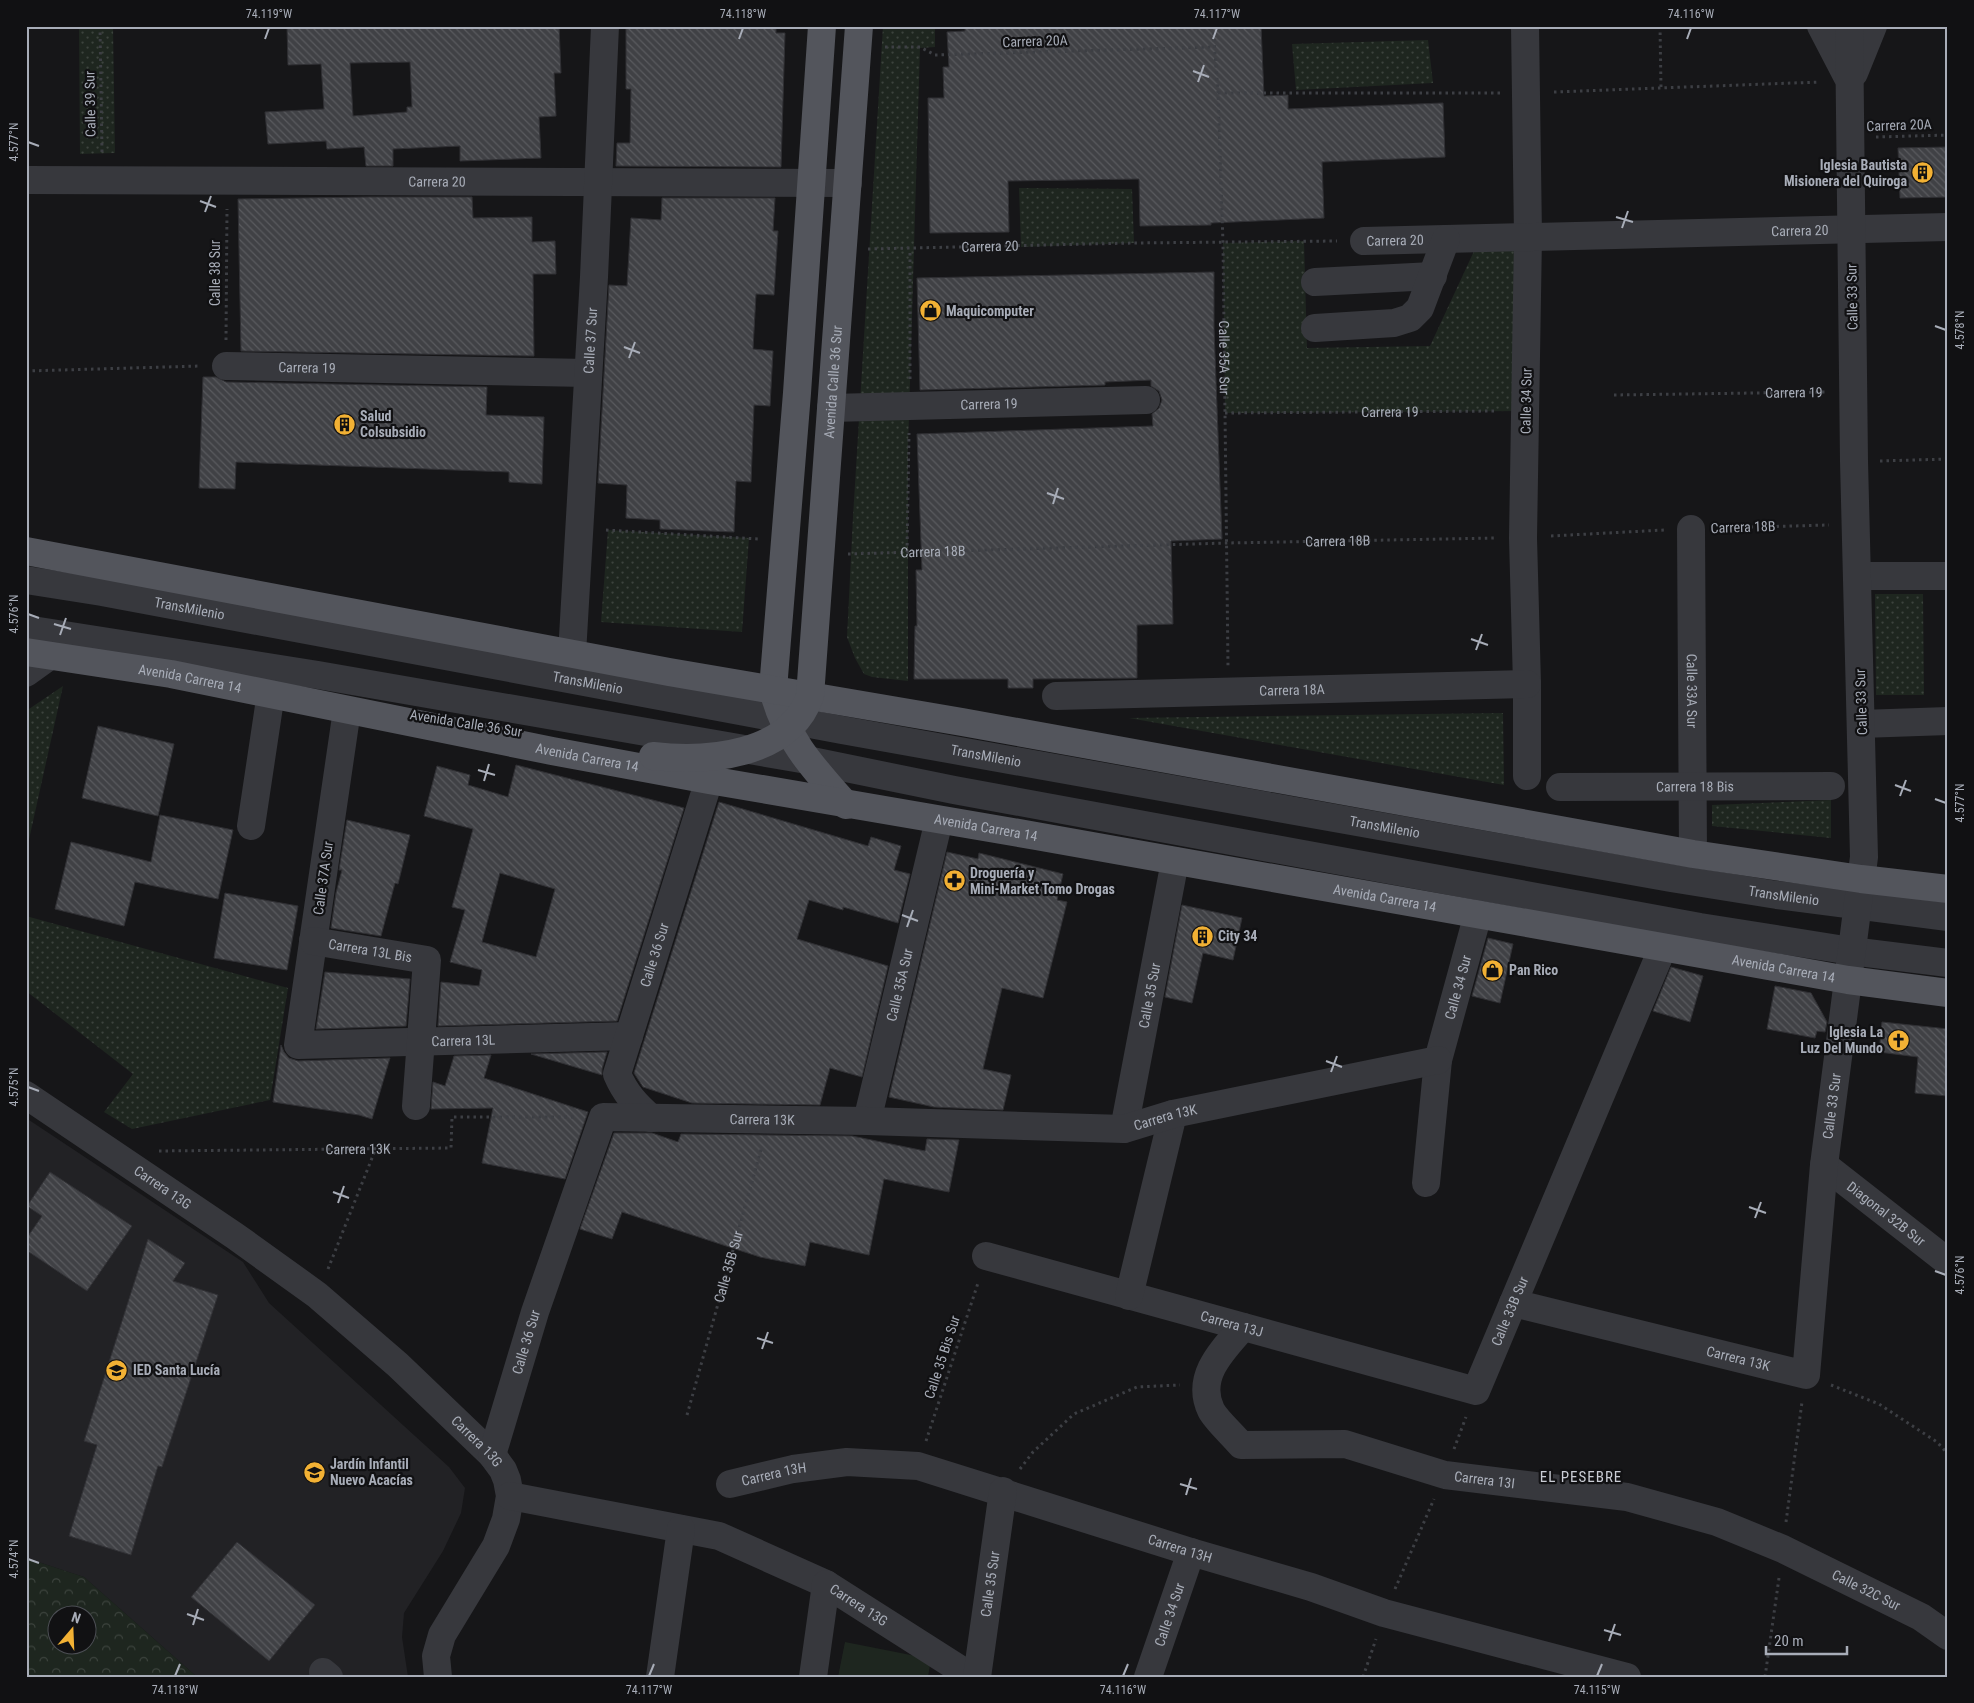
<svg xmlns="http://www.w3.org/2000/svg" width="1974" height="1703" font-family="'Roboto Condensed',sans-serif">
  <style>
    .built { fill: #222225 }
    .green { fill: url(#green-dots) }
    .forest { fill: url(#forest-crowns); fill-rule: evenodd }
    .pitch { fill: #1e261f }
    .building { fill: url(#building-back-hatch); stroke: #303034; fill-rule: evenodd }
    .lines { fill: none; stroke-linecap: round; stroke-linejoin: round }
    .path { stroke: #3d3f44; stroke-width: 3; stroke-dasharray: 2.5 4; stroke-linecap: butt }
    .minor { stroke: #37383d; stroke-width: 28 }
    .major { stroke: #53555c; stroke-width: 28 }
    .ticks { fill: none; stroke: #a8adb8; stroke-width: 2 }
    .labels { text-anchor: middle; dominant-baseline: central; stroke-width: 4.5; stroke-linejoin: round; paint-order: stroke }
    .street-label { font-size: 14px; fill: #a8adb8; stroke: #111113 }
    .poi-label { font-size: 14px; font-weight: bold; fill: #a8adb8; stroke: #111113; text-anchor: start }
    .neighbourhood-label { font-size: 15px; letter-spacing: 1px; fill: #c9ccd4; stroke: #111113 }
    .neatline { fill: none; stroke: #a8adb8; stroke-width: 2 }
    .ticks-label { font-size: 12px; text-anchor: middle; fill: #a8adb8 }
  </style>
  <defs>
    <pattern id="green-dots" width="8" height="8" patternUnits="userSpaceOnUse" patternTransform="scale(1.25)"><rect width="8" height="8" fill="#1e261f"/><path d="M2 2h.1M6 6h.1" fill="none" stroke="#3c433d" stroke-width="1.8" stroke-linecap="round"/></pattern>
    <pattern id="forest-crowns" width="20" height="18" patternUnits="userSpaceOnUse" patternTransform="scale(1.25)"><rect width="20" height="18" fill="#1e261f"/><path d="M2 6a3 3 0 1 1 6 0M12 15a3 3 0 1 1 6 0" fill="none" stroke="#3c433d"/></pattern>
    <pattern id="building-back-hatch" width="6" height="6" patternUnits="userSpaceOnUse" patternTransform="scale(1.25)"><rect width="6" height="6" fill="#404145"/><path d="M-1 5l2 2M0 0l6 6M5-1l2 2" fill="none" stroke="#595a5e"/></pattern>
  </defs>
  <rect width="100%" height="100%" fill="#161618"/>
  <path class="built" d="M26,1118L243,1262L269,1303L449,1467L465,1488L461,1513L443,1551L404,1613L402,1637L408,1677H197L84,1577L26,1558Z"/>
  <path class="green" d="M79,26H113L115,153L80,154Z
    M883,26H935V47L920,48L908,449V681L872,677L864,674L855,658L847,637L853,517Z
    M1428,40L1433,83L1296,90L1292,44Z
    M1019,188L1132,189L1134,243L1021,247Z
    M1304,241L1307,348L1430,346L1475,249H1519L1521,411L1225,413L1223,243Z
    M608,530L749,538L742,632L601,622Z
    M1875,594H1923L1924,695H1876Z
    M63,686L26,853V711Z
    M1503,713L1504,785L1129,718Z
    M1831,800V838L1712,826V805Z
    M26,916L288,988L270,1100L132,1129L104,1112L133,1074L26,991Z"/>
  <path class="forest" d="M26,1558L84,1577L197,1677H26ZM58,1616H88V1646H58Z"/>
  <path class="pitch" d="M845,1642L931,1659L928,1677H838Z"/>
  <path class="building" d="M287,26H559L561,73H554L556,116L539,117L541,158L460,161V146L393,149V166H366L364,147L327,149L326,141L268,144L265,112L324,109L321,64L288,65ZM410,62L412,107H407V112L353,116L350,63Z
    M626,26H776V33H785L781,167L616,166L617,143H630L631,89H626Z
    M965,26H1261L1264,96L1288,95V109L1443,103L1445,157L1322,162L1324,218L1211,223V225L1140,226L1139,179L1008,181L1009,232L930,233L928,98H944L943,67H949L947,32L965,31Z
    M1948,147V197L1900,198L1898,148Z
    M368,197H472L473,218L532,217V242L555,241L556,274H533L534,356L241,351L238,199Z
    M662,198H775L773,231H778L774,295L756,294L753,349L773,351L770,406L754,405L751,482L736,481L734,532L660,529V520L626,518L627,485L598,483L609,285L627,286L631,218L661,220Z
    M1214,272V328L1222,539L1171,541L1173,624L1137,625V678L1033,679V688H1008V679H914L915,626H917L916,570H922L917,434L1153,426L1152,414L1159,408L1162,400L1159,391L1151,386V380L1105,382V385L920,390L917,278Z
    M203,377H216L226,382L487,387L486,415L544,417L542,484L509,482V472L236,462L235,489L199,488Z
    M98,726L174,744L158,816L82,798Z
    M516,765L684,808L617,1021L438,1026L441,982L479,986L482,970L450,962L465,910L452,907L473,829L424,816L437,766L470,775L468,785L508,797ZM500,873L555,889L536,957L482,942Z
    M719,802L868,846L871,837L901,846L894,870L910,874L898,923L843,907V910L809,900L797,939L888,966L862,1077L830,1068L820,1105L692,1103L643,1087L634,1073Z
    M160,815L233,830L218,899L135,882L124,926L55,909L71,842L151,862Z
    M347,820L410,835L398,884L395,883L381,936L331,928L336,893L342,870H339Z
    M947,852L978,859L979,853L1063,874L1057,900L1067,902L1043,998L1002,988L983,1069L1011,1075L1003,1110L934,1107L889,1097Z
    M225,893L298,906L287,970L214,958Z
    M1182,905L1242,918L1233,960L1203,953L1192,1003L1165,997Z
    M1488,938L1513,944L1500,1003L1472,996Z
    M1671,967L1703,976L1690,1022L1653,1011Z
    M325,972L410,979L406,1026L316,1029Z
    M1775,986L1811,993L1827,1022L1825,1032L1817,1031L1815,1038L1767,1029Z
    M1882,1022L1948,1029V1096L1915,1093L1918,1057L1879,1052Z
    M281,1045L284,1052L289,1058L298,1061L390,1058L372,1119L359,1115L273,1102Z
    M607,1052L602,1069V1075L531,1054Z
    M491,1055L484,1078L588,1112L565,1179L482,1163L493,1108L431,1109L433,1082L445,1086L454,1056Z
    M614,1133H652L678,1142L681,1134L852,1136L925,1151L927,1139L959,1140L949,1192L884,1179L869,1255L810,1242L805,1266L760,1257L622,1212L612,1239L580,1229Z
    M50,1172L132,1226L87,1291L26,1250V1239L42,1216L27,1206Z
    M148,1239L185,1263L173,1281L218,1295L162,1467L158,1466L131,1555L69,1536L97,1445L84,1441Z
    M237,1542L315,1605L269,1661L191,1597Z"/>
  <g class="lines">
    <g class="path">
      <path d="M100,26L102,153"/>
      <path id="s1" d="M1213,26L1218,93L1223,243L1228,666"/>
      <path d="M1660,26L1661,88"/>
      <path d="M885,47H920L935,55L1214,47"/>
      <path d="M1554,92L1820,82"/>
      <path d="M1218,93H1500"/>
      <path d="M1876,137L1948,135"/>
      <path id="s2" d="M868,249L1134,243L1337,241"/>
      <path d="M226,340L227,209"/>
      <path d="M26,371L201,366"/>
      <path d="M910,379V249"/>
      <path id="s3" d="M1614,395L1825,392"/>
      <path id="s4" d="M1225,413L1498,411"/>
      <path d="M1880,461L1948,459"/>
      <path d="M1718,528L1829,525"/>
      <path d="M606,530L759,539"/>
      <path d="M1551,536L1664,530"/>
      <path d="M907,552L909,433"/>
      <path id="s5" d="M848,554L1227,543L1497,538"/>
      <path id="s6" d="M159,1151L451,1148L452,1117H575"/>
      <path d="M328,1269L376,1148"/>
      <path d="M1831,1385L1879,1404L1937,1442L1948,1454"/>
      <path id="s7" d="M687,1415L762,1146"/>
      <path d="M926,1441L978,1283"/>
      <path d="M1454,1449L1466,1417"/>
      <path d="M1020,1469L1033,1452L1074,1414L1137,1387L1180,1385"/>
      <path d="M1786,1522L1802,1402"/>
      <path d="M1395,1589L1434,1499"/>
      <path d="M1363,1677L1376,1639"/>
      <path d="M1765,1677L1779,1578"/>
    </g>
    <g class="minor">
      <path d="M1525,26L1528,236L1523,538L1527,684V776"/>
      <path d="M1821,26L1847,76"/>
      <path d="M1854,73L1873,26"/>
      <path id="s8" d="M26,180L848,183"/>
      <path id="s9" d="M1364,241L1948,227"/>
      <path d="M1315,282L1433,276"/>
      <path d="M1315,328L1394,323L1410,318L1420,308L1446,239"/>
      <path id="s10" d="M226,366L588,373"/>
      <path id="s11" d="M831,408L1146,400"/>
      <path id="s12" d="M1691,529L1693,854"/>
      <path d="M1857,576H1948"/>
      <path id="s13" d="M26,580L102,592L842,730L1671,878L1777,895L1948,917"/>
      <path d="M26,629L318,675L807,760L954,790L1700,927L1851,951L1948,963"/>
      <path id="s14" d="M572,654L594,277L605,26"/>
      <path d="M26,673L51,655"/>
      <path id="s15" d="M1056,696L1527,684"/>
      <path id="s16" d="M347,710L298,1045L629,1036"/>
      <path d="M1861,724L1948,721"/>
      <path id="s17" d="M1560,787L1831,786"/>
      <path d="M251,826L271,693"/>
      <path id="s18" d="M313,941L427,960L416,1106"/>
      <path id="s19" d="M26,1095L235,1236L317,1295L398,1365L492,1455L503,1470L507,1480L510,1496L506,1519L496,1546L442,1635L436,1656L438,1677"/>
      <path id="s20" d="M651,1118C636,1105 625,1093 617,1074L709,780"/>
      <path id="s21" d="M867,1121L939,820"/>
      <path id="s22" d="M1124,1129L1175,861"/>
      <path id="s23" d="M1824,1165L1948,1262"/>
      <path id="s24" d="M1426,1183L1438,1060L1478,914"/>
      <path id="s25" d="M986,1256L1476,1391L1663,947"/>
      <path d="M1129,1296L1173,1114"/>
      <path id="s26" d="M1513,1303L1806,1375L1824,1165L1864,857L1854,461L1849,26"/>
      <path id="s27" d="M1243,1327C1223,1350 1195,1376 1211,1410C1215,1419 1234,1436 1241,1445L1345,1444L1445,1475L1627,1497L1717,1522L1783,1549L1921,1617L1948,1636"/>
      <path id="s28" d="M492,1455L535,1312L603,1117L867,1121L1124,1129L1173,1114L1438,1060"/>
      <path id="s29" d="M730,1484L793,1469L847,1462L918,1466L1191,1552L1311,1587L1384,1613L1627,1677"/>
      <path id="s30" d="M510,1496L719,1536L826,1584L972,1677"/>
      <path d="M323,1672L329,1677"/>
      <path d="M660,1677L681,1529"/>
      <path d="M813,1677L826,1584"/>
      <path id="s31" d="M977,1677L1003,1491"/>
      <path id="s32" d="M1148,1677L1191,1552"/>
    </g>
    <g class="major">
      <path d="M822,26L797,393L773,689C784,737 814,769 846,805"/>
      <path d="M26,551L669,672L962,722L1693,854L1861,879L1948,889"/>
      <path id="s33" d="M26,652L171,674L552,751L709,780L1036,836L1848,980L1948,993"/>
      <path id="s34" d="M653,756C707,762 789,756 810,696L859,26"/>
    </g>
  </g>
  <path class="ticks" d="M265,39L269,28M739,39L743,28M1213,39L1217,28M1687,39L1691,28M1193,71L1209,77M1198,82L1204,65M28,142L39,146M200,201L216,207M205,212L211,196M1616,217L1633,222M1622,228L1628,211M1935,326L1946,330M624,347L640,353M629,358L635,342M1047,493L1064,499M1053,504L1058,488M28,614L39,618M54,624L71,629M60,635L66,618M1471,639L1488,645M1476,650L1482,634M478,770L495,775M484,781L489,764M1895,785L1911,791M1900,796L1906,780M1935,799L1946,803M902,915L918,921M907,927L913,910M1326,1061L1342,1067M1331,1072L1337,1056M28,1087L39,1091M333,1192L349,1198M338,1203L344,1186M1749,1207L1766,1213M1755,1218L1761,1202M1935,1271L1946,1275M757,1338L773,1343M762,1349L768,1332M1180,1484L1197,1489M1186,1495L1191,1478M28,1559L39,1563M187,1614L204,1620M193,1625L198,1609M1604,1630L1621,1635M1609,1641L1615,1624M175,1676L180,1664M649,1676L654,1664M1123,1676L1128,1664M1597,1676L1602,1664"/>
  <defs>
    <symbol id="building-disc" viewBox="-11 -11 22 22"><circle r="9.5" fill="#f2b134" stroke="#111113"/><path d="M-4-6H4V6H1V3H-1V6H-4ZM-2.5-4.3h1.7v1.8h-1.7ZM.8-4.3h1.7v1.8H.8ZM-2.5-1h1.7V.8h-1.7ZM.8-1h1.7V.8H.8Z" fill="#111"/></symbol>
    <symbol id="shop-disc" viewBox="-11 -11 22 22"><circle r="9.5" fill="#f2b134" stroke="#111113"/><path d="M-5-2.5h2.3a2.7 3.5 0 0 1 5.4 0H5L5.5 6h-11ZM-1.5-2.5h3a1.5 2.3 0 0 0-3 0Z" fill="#111"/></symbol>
    <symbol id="pharmacy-disc" viewBox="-11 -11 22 22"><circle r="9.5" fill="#f2b134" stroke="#111113"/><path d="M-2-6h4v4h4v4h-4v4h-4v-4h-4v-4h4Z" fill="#111"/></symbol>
    <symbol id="church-disc" viewBox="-11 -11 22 22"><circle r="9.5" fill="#f2b134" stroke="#111113"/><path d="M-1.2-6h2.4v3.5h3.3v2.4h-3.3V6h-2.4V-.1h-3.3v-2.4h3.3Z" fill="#111"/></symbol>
    <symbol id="school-disc" viewBox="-11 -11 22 22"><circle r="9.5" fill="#f2b134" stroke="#111113"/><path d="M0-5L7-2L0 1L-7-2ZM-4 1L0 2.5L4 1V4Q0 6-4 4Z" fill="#111"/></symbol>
  </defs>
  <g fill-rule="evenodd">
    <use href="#building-disc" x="1910" y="160" width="25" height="25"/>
    <use href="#shop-disc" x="918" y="298" width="25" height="25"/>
    <use href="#building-disc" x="332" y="412" width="25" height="25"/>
    <use href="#pharmacy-disc" x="942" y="868" width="25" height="25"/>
    <use href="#building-disc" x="1190" y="924" width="25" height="25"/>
    <use href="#shop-disc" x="1480" y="958" width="25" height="25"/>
    <use href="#church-disc" x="1886" y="1028" width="25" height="25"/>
    <use href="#school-disc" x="104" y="1358" width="25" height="25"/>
    <use href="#school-disc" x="302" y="1460" width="25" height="25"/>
  </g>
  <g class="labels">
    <g class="street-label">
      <text transform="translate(1035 41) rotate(-2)">Carrera 20A</text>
      <text transform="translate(90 104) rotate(-91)">Calle 39 Sur</text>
      <text transform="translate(1899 125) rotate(-2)">Carrera 20A</text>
      <text stroke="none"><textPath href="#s8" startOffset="411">Carrera 20</textPath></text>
      <text stroke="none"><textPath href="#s9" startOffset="436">Carrera 20</textPath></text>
      <text stroke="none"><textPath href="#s9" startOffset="31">Carrera 20</textPath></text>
      <text stroke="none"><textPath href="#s2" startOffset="122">Carrera 20</textPath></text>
      <text transform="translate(215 273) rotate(-90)">Calle 38 Sur</text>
      <text transform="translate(1852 297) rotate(-91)">Calle 33 Sur</text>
      <text stroke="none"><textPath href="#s14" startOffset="314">Calle 37 Sur</textPath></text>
      <text stroke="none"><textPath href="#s1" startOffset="332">Calle 35A Sur</textPath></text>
      <text stroke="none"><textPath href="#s10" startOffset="81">Carrera 19</textPath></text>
      <text stroke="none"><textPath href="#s34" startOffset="496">Avenida Calle 36 Sur</textPath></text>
      <text stroke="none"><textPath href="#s3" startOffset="180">Carrera 19</textPath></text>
      <text transform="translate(1526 401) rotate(-89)">Calle 34 Sur</text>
      <text stroke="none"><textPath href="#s11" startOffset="158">Carrera 19</textPath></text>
      <text stroke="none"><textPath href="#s4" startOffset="165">Carrera 19</textPath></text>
      <text transform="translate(1743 527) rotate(-2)">Carrera 18B</text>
      <text stroke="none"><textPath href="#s5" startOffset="490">Carrera 18B</textPath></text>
      <text stroke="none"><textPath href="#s5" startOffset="85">Carrera 18B</textPath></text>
      <text stroke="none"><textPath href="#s13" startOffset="166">TransMilenio</textPath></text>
      <text stroke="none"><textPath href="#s33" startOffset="166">Avenida Carrera 14</textPath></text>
      <text stroke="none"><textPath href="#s13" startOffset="571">TransMilenio</textPath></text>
      <text stroke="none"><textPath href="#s15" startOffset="236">Carrera 18A</textPath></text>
      <text stroke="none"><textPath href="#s12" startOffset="162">Calle 33A Sur</textPath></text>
      <text transform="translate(1861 702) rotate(-92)">Calle 33 Sur</text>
      <text transform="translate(466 723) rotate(9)">Avenida Calle 36 Sur</text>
      <text stroke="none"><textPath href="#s13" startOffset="976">TransMilenio</textPath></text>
      <text stroke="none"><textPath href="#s33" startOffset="571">Avenida Carrera 14</textPath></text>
      <text stroke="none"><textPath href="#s17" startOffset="135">Carrera 18 Bis</textPath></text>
      <text stroke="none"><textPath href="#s13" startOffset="1381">TransMilenio</textPath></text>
      <text stroke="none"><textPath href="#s33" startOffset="976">Avenida Carrera 14</textPath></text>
      <text transform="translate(323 878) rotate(-82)">Calle 37A Sur</text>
      <text stroke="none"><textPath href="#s13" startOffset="1786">TransMilenio</textPath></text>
      <text stroke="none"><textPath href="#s33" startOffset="1381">Avenida Carrera 14</textPath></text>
      <text stroke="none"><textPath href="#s18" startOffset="58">Carrera 13L Bis</textPath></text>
      <text stroke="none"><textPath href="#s20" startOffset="181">Calle 36 Sur</textPath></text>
      <text stroke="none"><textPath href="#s33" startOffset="1786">Avenida Carrera 14</textPath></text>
      <text stroke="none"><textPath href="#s21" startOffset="140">Calle 35A Sur</textPath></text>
      <text stroke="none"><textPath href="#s24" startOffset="199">Calle 34 Sur</textPath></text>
      <text stroke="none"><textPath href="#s22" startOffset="136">Calle 35 Sur</textPath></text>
      <text stroke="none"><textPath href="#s16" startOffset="504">Carrera 13L</textPath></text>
      <text stroke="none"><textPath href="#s26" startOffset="572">Calle 33 Sur</textPath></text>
      <text stroke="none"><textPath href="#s28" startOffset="920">Carrera 13K</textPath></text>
      <text stroke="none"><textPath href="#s28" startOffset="515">Carrera 13K</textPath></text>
      <text stroke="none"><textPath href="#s6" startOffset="199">Carrera 13K</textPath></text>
      <text stroke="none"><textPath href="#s19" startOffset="165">Carrera 13G</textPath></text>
      <text stroke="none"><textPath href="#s23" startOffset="79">Diagonal 32B Sur</textPath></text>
      <text stroke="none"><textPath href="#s7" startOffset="154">Calle 35B Sur</textPath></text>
      <text stroke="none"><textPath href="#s25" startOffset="595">Calle 33B Sur</textPath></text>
      <text stroke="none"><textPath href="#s25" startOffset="255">Carrera 13J</textPath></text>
      <text stroke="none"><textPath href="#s28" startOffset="118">Calle 36 Sur</textPath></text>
      <text transform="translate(942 1357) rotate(-72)">Calle 35 Bis Sur</text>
      <text stroke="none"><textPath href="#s26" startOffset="232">Carrera 13K</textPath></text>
      <text stroke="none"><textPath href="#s19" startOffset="570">Carrera 13G</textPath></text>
      <text stroke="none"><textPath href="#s29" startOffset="45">Carrera 13H</textPath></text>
      <text stroke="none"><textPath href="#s27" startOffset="390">Carrera 13I</textPath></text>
      <text stroke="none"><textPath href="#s29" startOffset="465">Carrera 13H</textPath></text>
      <text stroke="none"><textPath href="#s31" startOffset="94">Calle 35 Sur</textPath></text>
      <text stroke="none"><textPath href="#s27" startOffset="791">Calle 32C Sur</textPath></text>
      <text stroke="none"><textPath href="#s30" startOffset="369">Carrera 13G</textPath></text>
      <text stroke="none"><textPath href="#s32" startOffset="66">Calle 34 Sur</textPath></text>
    </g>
    <g class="poi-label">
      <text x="1907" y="165" text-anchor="end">Iglesia Bautista<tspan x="1907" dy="16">Misionera del Quiroga</tspan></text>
      <text x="946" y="311">Maquicomputer</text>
      <text x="360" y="416">Salud<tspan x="360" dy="16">Colsubsidio</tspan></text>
      <text x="970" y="873">Droguería y<tspan x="970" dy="16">Mini-Market Tomo Drogas</tspan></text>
      <text x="1218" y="936">City 34</text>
      <text x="1509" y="970">Pan Rico</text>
      <text x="1883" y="1032" text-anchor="end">Iglesia La<tspan x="1883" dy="16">Luz Del Mundo</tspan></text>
      <text x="133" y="1370">IED Santa Lucía</text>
      <text x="330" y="1464">Jardín Infantil<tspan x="330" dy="16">Nuevo Acacías</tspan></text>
    </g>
    <g class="neighbourhood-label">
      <text x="1581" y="1477">EL PESEBRE</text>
    </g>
  </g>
  <rect width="1974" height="1703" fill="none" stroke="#111113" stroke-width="55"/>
  <g transform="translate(72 1630) rotate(19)"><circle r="24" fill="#111113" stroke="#4d4f55"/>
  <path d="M0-4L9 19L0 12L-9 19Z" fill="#f2b134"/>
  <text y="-8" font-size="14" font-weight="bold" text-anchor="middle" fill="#a8adb8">N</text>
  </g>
  <path d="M1766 1646v8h81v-8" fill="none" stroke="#a8adb8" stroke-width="2.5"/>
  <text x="1774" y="1646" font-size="15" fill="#a8adb8" stroke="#111113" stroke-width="4" paint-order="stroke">20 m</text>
  <rect x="28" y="28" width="1918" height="1648" class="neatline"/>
  <g class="ticks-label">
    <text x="269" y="18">74.119°W</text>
    <text x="743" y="18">74.118°W</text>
    <text x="1217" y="18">74.117°W</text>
    <text x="1691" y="18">74.116°W</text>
    <text transform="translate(14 142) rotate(-90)" y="4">4.577°N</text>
    <text transform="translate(1960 330) rotate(-90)" y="4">4.578°N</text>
    <text transform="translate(14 614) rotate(-90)" y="4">4.576°N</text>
    <text transform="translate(1960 803) rotate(-90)" y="4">4.577°N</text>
    <text transform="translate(14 1087) rotate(-90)" y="4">4.575°N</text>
    <text transform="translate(1960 1275) rotate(-90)" y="4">4.576°N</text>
    <text transform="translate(14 1559) rotate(-90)" y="4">4.574°N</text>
    <text x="175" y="1694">74.118°W</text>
    <text x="649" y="1694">74.117°W</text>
    <text x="1123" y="1694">74.116°W</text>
    <text x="1597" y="1694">74.115°W</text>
  </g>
</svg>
